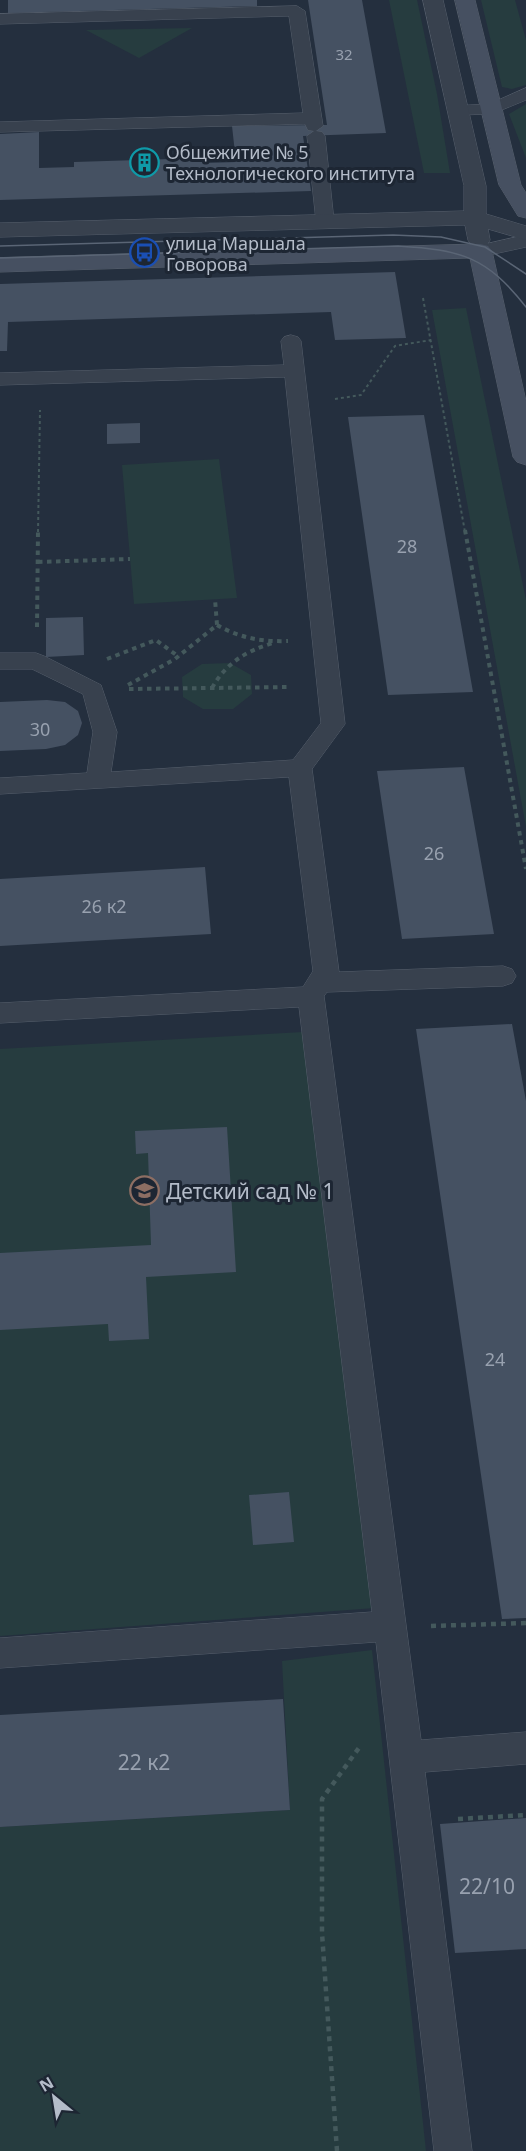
<svg xmlns="http://www.w3.org/2000/svg" width="526" height="2151" font-family="'Noto Sans',sans-serif">
  <style>
    .green { fill: #263c3f }
    .building { fill: #455162 }
    .lines { fill: none; stroke-linecap: round; stroke-linejoin: round }
    .service-casing { stroke: #565f6c; stroke-width: 1 }
    .tertiary-casing { stroke: #565f6c; stroke-width: 1 }
    .secondary-casing { stroke: #565f6c; stroke-width: 1 }
    .path-far2 { stroke: #44595c; stroke-width: 2; stroke-dasharray: 3 3; stroke-linecap: butt }
    .path-far1 { stroke: #44595c; stroke-width: 4; stroke-dasharray: 4.5 4.5; stroke-linecap: butt }
    .path { stroke: #44595c; stroke-width: 4.5; stroke-dasharray: 5 5; stroke-linecap: butt }
    .service { fill: #38414e; fill-rule: evenodd }
    .tertiary { fill: #38414e; fill-rule: evenodd }
    .secondary { fill: #465061; fill-rule: evenodd }
    .tram { stroke: #5a6575; stroke-width: 1.5 }
    .labels { text-anchor: middle; dominant-baseline: central; stroke-width: 6; stroke-linejoin: round; paint-order: stroke }
    .far-number-label { font-size: 15px; fill: #98a1af }
    .far-poi-label { font-size: 18px; fill: #b4bcc9; stroke: #1d2633; text-anchor: start }
    .number-label { font-size: 18px; fill: #98a1af }
    .poi-label { font-size: 21px; fill: #b4bcc9; stroke: #1d2633; text-anchor: start }
    .near-number-label { font-size: 21px; fill: #98a1af }
  </style>
  <rect width="100%" height="100%" fill="#242f3e"/>
  <path class="green" d="M389,0H417L437,94L450,173H424Z
    M481,0H515L526,40V85L512,89L502,87Z
    M192,28L139,58L86,30Z
    M526,104V158L509,114Z
    M466,308L526,600V827L432,310Z
    M219,459L237,598L134,604L122,465Z
    M230,663L251,675L252,694L233,709H203L183,697L182,677L202,664Z
    M303,1032L375,1608L0,1636V1049Z
    M372,1650L426,2151H0V1827L290,1810L282,1661Z"/>
  <path class="building" d="M8,0H257V6L8,13Z
    M308,0H362L386,133L303,136L311,191L0,200V134L39,132V168L74,167V162L203,158V163L236,162L232,126L327,125Z
    M395,272L406,338L335,340L331,312L8,322L7,351H0V284Z
    M424,415L473,692L388,695L348,417Z
    M140,423V443L107,444V424Z
    M83,617L84,655L46,657V618Z
    M47,700L65,702L78,711L82,723L78,735L65,745L46,749L0,751V702Z
    M464,767L494,934L402,939L377,771Z
    M205,867L211,934L0,946V879Z
    M512,1024L526,1101V1618L502,1619L416,1029Z
    M227,1127L236,1272L146,1277L149,1339L109,1341L108,1324L0,1330V1253L151,1245L148,1153L136,1154L135,1131Z
    M289,1492L294,1542L253,1545L249,1495Z
    M283,1699L290,1810L0,1827V1715Z
    M526,1818V1949L455,1953L440,1824Z"/>
  <g class="lines">
    <defs>
      <path id="service" d="M297,6L305,11L323,126L316,131L322,132L325,136L334,221L332,225H318L316,221L307,136L314,131L308,130L305,124L0,132V122L303,113L289,16L0,24V14Z
        M526,88V100L492,114L458,115L452,114L449,110L452,106L489,104Z
        M526,235V247L480,257L473,255L471,251L473,247Z
        M291,335L298,337L301,341L345,724L312,769L339,972L503,966L512,969L516,976L512,983L503,986L327,992L324,996L421,1740L526,1732V1764L425,1772L472,2151H434L376,1642L0,1668V1638L372,1612L299,1007L0,1023V1003L303,987L313,971L289,777L0,794V778L87,773L93,732L83,694L32,669H0V653H36L44,656L101,685L117,732L111,772L293,760L321,723L285,377L0,385V373L284,365L281,341L284,337Z"/>
      <path id="tertiary" d="M423,0H443L486,186V214L526,226V240L488,229L490,240L487,245L479,247L471,245L468,240L465,225L0,237V223L464,211V186Z"/>
      <path id="secondary" d="M455,0H475L521,185L526,193V218L518,216L499,185Z
        M480,244L488,246L492,251L526,401V465L517,462L513,457L470,258L0,272V258Z"/>
    </defs>
    <use href="#service" class="service-casing"/>
    <use href="#tertiary" class="tertiary-casing"/>
    <use href="#secondary" class="secondary-casing"/>
    <path class="path-far2" d="M423,298L465,532
      M335,399L361,395L395,346L431,340
      M38,532L40,410"/>
    <path class="path-far1" d="M465,530L526,869
      M38,562L130,559
      M217,625C240,638 262,642 288,641
      M37,627L38,530
      M107,659L156,640L179,657
      M128,685L175,659L217,625L215,599
      M212,688C226,663 246,651 273,643
      M129,689L290,687"/>
    <path class="path" d="M431,1626L526,1623
      M458,1819L526,1815
      M337,2151L322,1933V1799L361,1745"/>
    <use href="#service" class="service"/>
    <use href="#tertiary" class="tertiary"/>
    <use href="#secondary" class="secondary"/>
    <path class="tram" d="M0,246L393,235L441,237L485,247L526,274
      M0,258L398,246C461,250 486,256 526,307"/>
  </g>
  <defs>
    <symbol id="building-ring" viewBox="-11 -11 22 22"><circle r="9.5" fill="#1d2633" stroke="#0f9aa8" stroke-width="1.5"/><path d="M-4-6H4V6H1V3H-1V6H-4ZM-2.5-4.3h1.7v1.8h-1.7ZM.8-4.3h1.7v1.8H.8ZM-2.5-1h1.7V.8h-1.7ZM.8-1h1.7V.8H.8Z" fill="#0f9aa8"/></symbol>
    <symbol id="bus-ring" viewBox="-11 -11 22 22"><circle r="9.5" fill="#1d2633" stroke="#1a4fb4" stroke-width="1.5"/><path d="M-5-6H5V4H4V6H2V4H-2V6H-4V4H-5ZM-3.5-4V0h7V-4ZM-3.5 1.2v1.5H-2V1.2ZM2 1.2v1.5H3.5V1.2Z" fill="#1a4fb4"/></symbol>
    <symbol id="school-ring" viewBox="-11 -11 22 22"><circle r="9.5" fill="#1d2633" stroke="#8d6e63" stroke-width="1.5"/><path d="M0-5L7-2L0 1L-7-2ZM-4 1L0 2.5L4 1V4Q0 6-4 4Z" fill="#8d6e63"/></symbol>
  </defs>
  <g fill-rule="evenodd">
    <use href="#building-ring" x="128" y="146" width="33" height="33"/>
    <use href="#bus-ring" x="128" y="236" width="33" height="33"/>
    <use href="#school-ring" x="128" y="1174" width="33" height="33"/>
  </g>
  <g class="labels">
    <g class="far-number-label">
      <text x="344" y="54">32</text>
    </g>
    <g class="far-poi-label">
      <text x="166" y="152">Общежитие № 5<tspan x="166" dy="21">Технологического института</tspan></text>
      <text x="166" y="243">улица Маршала<tspan x="166" dy="21">Говорова</tspan></text>
    </g>
    <g class="number-label">
      <text x="407" y="546">28</text>
      <text x="40" y="729">30</text>
      <text x="434" y="853">26</text>
      <text x="104" y="906">26 к2</text>
      <text x="495" y="1359">24</text>
    </g>
    <g class="poi-label">
      <text x="166" y="1191">Детский сад № 1</text>
    </g>
    <g class="near-number-label">
      <text x="144" y="1762">22 к2</text>
      <text x="487" y="1886">22/10</text>
    </g>
  </g>
  <g transform="translate(54 2097) rotate(330)" stroke="#1d2633" stroke-width="4.5" paint-order="stroke">
  <path d="M0-4.5L10 22L0 15L-10 22Z" fill="#b4bcc9"/>
  <text y="-9" font-size="16" font-weight="bold" text-anchor="middle" fill="#b4bcc9">N</text>
  </g>
</svg>
